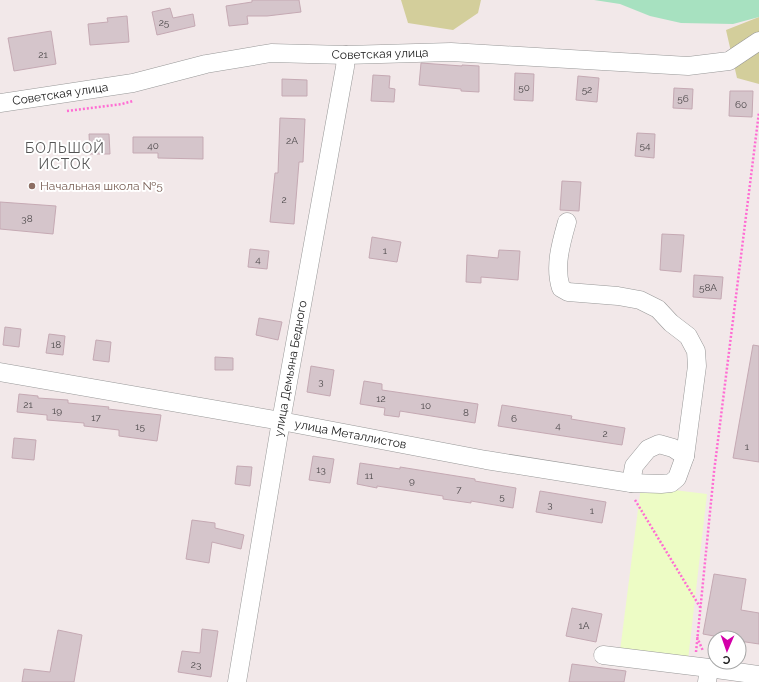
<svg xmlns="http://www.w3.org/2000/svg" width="759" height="682" font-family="Raleway,sans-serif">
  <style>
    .forest { fill: #d3ce9b }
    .park { fill: #edfcc5 }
    .water { fill: #a7e1c0 }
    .building { fill: #d5c5cb; stroke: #c5a9b3 }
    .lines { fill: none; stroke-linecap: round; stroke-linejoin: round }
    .minor-casing { stroke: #989898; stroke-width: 19 }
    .path { stroke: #ff6cd3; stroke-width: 2.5; stroke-dasharray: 2 2; stroke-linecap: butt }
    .minor { stroke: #fff; stroke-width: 18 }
    .education-dot { fill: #8d6e63; stroke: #fff; stroke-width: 1.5 }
    .labels { text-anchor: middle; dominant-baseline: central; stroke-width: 4; stroke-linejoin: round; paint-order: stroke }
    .number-label { font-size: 10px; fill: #4e4a4c }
    .street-label { font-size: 12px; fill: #212121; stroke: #fff }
    .education-label { font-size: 12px; fill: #785e54; stroke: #fff; text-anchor: start }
    .quarter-label { font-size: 14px; letter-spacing: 1px; fill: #545454; stroke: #fff }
  </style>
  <rect width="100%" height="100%" fill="#f2e8e9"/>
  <path class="forest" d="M401,0H481L478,13L453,30L408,23Z
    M759,17V84L737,78L726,30Z"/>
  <path class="park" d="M641,486L707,494L688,660L620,651Z"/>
  <path class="water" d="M594,0H759V17L733,24L681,23L650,16L620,4Z"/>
  <path class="building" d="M252,0H299L301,12L267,16H247L248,24L229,26L226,6L252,2Z
    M170,8L173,18L193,14L195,26L157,35L152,12Z
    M127,16L129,42L90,45L88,24L108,22L107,18Z
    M51,31L56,64L14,71L8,38Z
    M421,63L462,66V65L479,66V92L461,91V89L419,85Z
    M515,73L534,74L533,101L514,100Z
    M373,75L390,76L389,88L395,89L394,102L371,101Z
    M578,76L599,78L597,102L576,100Z
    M282,79L307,80V96H282Z
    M674,88L693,89L692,109L673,108Z
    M730,91H753L752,117L729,116Z
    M280,118L305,119L303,162H299L294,224L270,222L275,173H278Z
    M637,133L655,134L654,158L635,156Z
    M89,134H109L110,154H90Z
    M133,137H203V159L158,158V153H133Z
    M562,181L581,182L579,211L560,210Z
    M0,202L56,206L53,234L0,229Z
    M662,234L684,235L681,272L660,270Z
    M372,237L401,242L397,262L369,258Z
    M250,249L269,251L267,269L248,267Z
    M499,250L520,251L518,280L481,277V283L466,282L467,255L498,258Z
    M694,275L723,277L721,299L693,297Z
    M259,318L282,322L278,340L256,335Z
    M5,327L21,329L19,347L3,345Z
    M49,334L65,336L63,355L46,353Z
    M96,340L111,342L109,362L93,360Z
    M753,345L759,346V462L733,458Z
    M215,357L233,358V370H215Z
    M311,366L334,370L330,396L307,392Z
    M364,381L382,384V390L478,404L475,423L400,411L399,417L384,415L385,408L360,404Z
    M19,394L38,396V398L68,400V403L109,407L108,409L161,415L157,441L119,436V430L84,426V423L47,420V415L17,412Z
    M502,405L572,416L571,419L625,428L622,445L498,426Z
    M14,438L36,440L34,460L12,458Z
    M313,456L334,459L330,483L309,480Z
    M360,463L400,469V467L475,479V481L516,488L513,508L471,501V503L443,499V496L377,486V488L357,484Z
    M237,466L252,467L250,486L235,484Z
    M540,491L606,502L602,523L536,512Z
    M192,520L215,523V528L244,535L241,549L212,542L209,563L186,559Z
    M714,574L746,579L741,610L759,613V644L739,641V638H725L703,634Z
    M572,608L602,614L596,642L566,636Z
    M202,629L218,631L211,677L178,672L182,651L200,653Z
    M58,630L82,635L74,682H22L24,669L50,672Z
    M572,664L626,671L624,682H569Z"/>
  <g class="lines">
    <defs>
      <g id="minor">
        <path id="s1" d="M0,103L133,83L206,64L271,53L346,55L451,52L688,66L729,61L759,41"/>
        <path id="s2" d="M0,372L281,421L486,460L631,483L661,484L671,483L677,478L685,456L697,366L696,351L688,336L671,323L658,309L640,300L618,296L568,292L561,288C554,267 561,243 567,222"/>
        <path d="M631,483L634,466L648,449L659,444L673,448L685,456"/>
        <path d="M603,655L709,668"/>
        <path id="s3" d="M237,682L281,421L345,67L346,55"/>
        <path d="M707,682L709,668L759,675"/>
      </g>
    </defs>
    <use href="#minor" class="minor-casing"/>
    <path class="path" d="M67,111L122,104L133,101
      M635,500L700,607
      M697,637L703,651
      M696,652L714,472L759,112"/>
    <use href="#minor" class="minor"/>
  </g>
  <circle class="education-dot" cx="32" cy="186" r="4"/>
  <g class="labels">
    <g class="number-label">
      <text x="164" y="22">25</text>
      <text x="43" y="54">21</text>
      <text x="524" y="87">50</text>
      <text x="587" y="89">52</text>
      <text x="683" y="98">56</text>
      <text x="741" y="104">60</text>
      <text x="292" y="140">2А</text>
      <text x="153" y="145">40</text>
      <text x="645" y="145">54</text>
      <text x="284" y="199">2</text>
      <text x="27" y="218">38</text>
      <text x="385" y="250">1</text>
      <text x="258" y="259">4</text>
      <text x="708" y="287">58А</text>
      <text x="56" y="344">18</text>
      <text x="321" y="381">3</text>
      <text x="381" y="398">12</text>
      <text x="28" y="404">21</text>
      <text x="426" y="405">10</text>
      <text x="57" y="410">19</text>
      <text x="466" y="412">8</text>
      <text x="96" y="417">17</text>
      <text x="514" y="418">6</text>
      <text x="558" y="425">4</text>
      <text x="140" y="426">15</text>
      <text x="605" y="433">2</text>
      <text x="747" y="446">1</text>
      <text x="321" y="469">13</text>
      <text x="369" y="475">11</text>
      <text x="412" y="480">9</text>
      <text x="459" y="489">7</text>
      <text x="502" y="496">5</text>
      <text x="550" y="504">3</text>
      <text x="592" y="510">1</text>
      <text x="584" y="625">1А</text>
      <text x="196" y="664">23</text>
    </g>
    <g class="street-label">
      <text stroke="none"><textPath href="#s1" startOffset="385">Советская улица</textPath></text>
      <text stroke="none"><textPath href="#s1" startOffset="61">Советская улица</textPath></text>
      <text stroke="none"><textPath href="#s3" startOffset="318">улица Демьяна Бедного</textPath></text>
      <text stroke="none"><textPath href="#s2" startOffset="356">улица Металлистов</textPath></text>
    </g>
    <g class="education-label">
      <text x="40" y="186">Начальная школа №5</text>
    </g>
    <g class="quarter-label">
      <text x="65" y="148">БОЛЬШОЙ<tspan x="65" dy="16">ИСТОК</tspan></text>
    </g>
  </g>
  <g transform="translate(727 650) rotate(182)"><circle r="19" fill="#ffffff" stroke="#a6a6a6"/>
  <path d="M0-3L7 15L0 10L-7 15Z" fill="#d300a9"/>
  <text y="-6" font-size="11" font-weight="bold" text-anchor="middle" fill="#212121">С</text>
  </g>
</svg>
